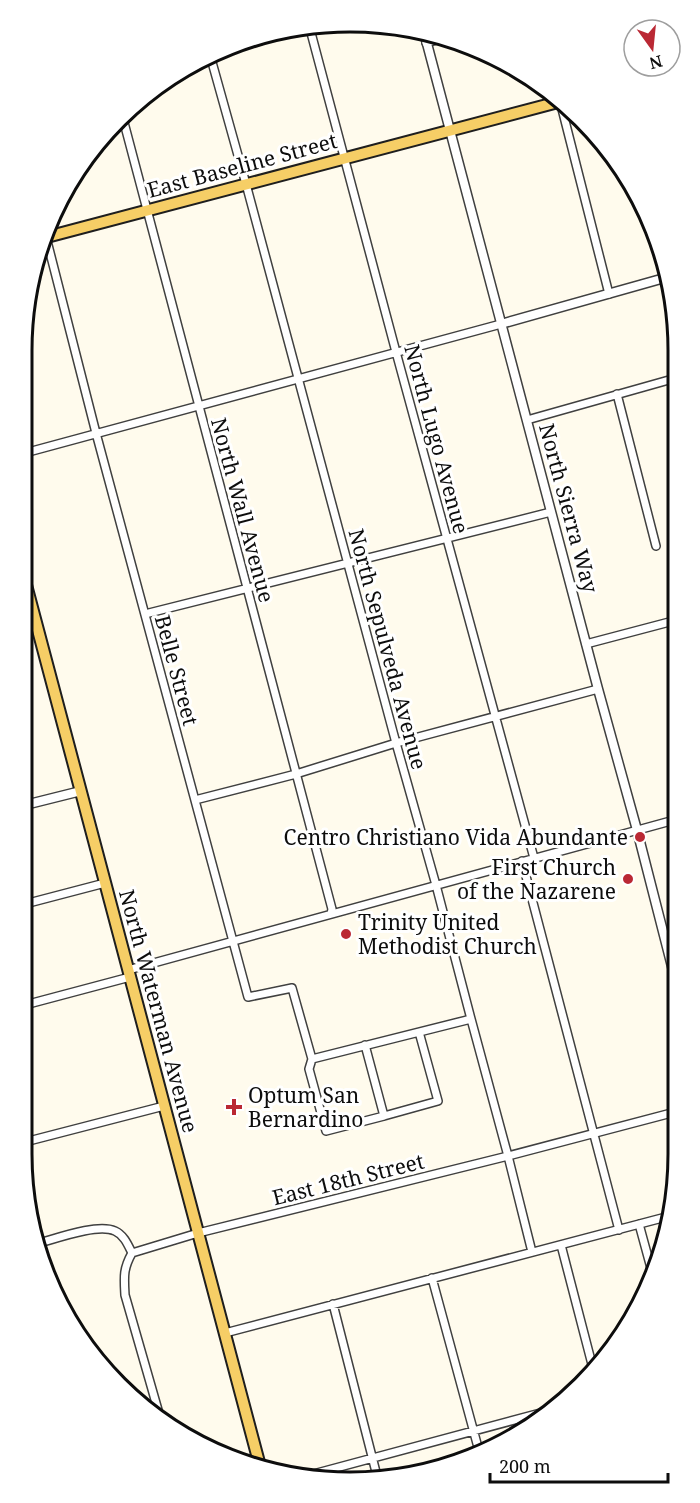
<svg xmlns="http://www.w3.org/2000/svg" width="700" height="1503" font-family="'Noto Serif',serif">
  <style>
    .lines { fill: none; stroke-linecap: round; stroke-linejoin: round }
    .minor-casing { stroke: #404040; stroke-width: 10 }
    .tertiary-casing { stroke: #404040; stroke-width: 11 }
    .primary-casing { stroke: #1e1e1e; stroke-width: 14 }
    .minor { stroke: #fff; stroke-width: 7 }
    .tertiary { stroke: #fff; stroke-width: 8 }
    .primary { stroke: #f6ce66; stroke-width: 10 }
    .poi-dot { fill: #ba2834; stroke: #fff; stroke-width: 2 }
    .labels { text-anchor: middle; dominant-baseline: central; stroke-width: 6; stroke-linejoin: round; paint-order: stroke }
    .street-label { font-size: 21px; fill: #0d0d0d; stroke: #fff }
    .poi-label { font-size: 21px; fill: #0d0d0d; stroke: #fff; text-anchor: end }
    .rim { fill: none; stroke: #0d0d0d; stroke-width: 3 }
  </style>
  <rect width="100%" height="100%" fill="#fffbed"/>
  <g class="lines">
    <defs>
      <path id="minor" d="M310,29L396,352L534,858
        M426,43L440,39
        M210,55L246,184L396,743L436,885L471,1019L508,1156L532,1252
        M560,101L609,294
        M122,115L332,909L331,914
        M111,127L124,124
        M46,237L96,433L248,997L292,988L312,1059
        M617,394L656,546
        M527,420L676,378
        M21,454L501,324
        M145,614L551,512
        M586,644L677,620
        M195,800L296,774L396,743L598,689
        M522,861L619,1230
        M21,905L105,883
        M128,970L678,819
        M21,1006L130,977
        M365,1045L384,1116L438,1101L419,1032
        M312,1059L471,1019
        M312,1059L309,1069L326,1131L384,1116
        M21,1143L164,1106
        M639,1224L654,1279
        M36,1244C55,1239 97,1223 115,1231C124,1235 128,1245 132,1253L198,1233L508,1156L679,1111
        M38,1244L45,1269
        M561,1245L594,1372
        M132,1253C123,1269 124,1277 125,1295L160,1417
        M432,1278L479,1451
        M333,1304L377,1476
        M225,1333L666,1217
        M306,1476L548,1411"/>
      <path id="tertiary" d="M425,36L598,689L637,830L678,990
        M501,324L668,277
        M21,806L81,791"/>
      <path id="primary" d="M43,238L562,101
        M21,566L260,1466"/>
    </defs>
    <use href="#minor" class="minor-casing"/>
    <use href="#tertiary" class="tertiary-casing"/>
    <use href="#primary" class="primary-casing"/>
    <use href="#minor" class="minor"/>
    <use href="#tertiary" class="tertiary"/>
    <use href="#primary" class="primary"/>
  </g>
  <g class="poi-dot">
    <circle cx="640" cy="837" r="6"/>
    <circle cx="628" cy="879" r="6"/>
    <circle cx="346" cy="934" r="6"/>
    <path d="M231 1098h6v6h6v6h-6v6h-6v-6h-6v-6h6z"/>
  </g>
  <g class="labels">
    <g class="street-label">
      <text transform="translate(242 165) rotate(-15)">East Baseline Street</text>
      <text transform="translate(437 439) rotate(75)">North Lugo Avenue</text>
      <text transform="translate(569 508) rotate(75)">North Sierra Way</text>
      <text transform="translate(243 510) rotate(75)">North Wall Avenue</text>
      <text transform="translate(388 649) rotate(75)">North Sepulveda Avenue</text>
      <text transform="translate(177 670) rotate(75)">Belle Street</text>
      <text transform="translate(159 1011) rotate(75)">North Waterman Avenue</text>
      <text transform="translate(348 1179) rotate(-14)">East 18th Street</text>
    </g>
    <g class="poi-label">
      <text x="628" y="837">Centro Christiano Vida Abundante</text>
      <text x="616" y="867">First Church<tspan x="616" dy="24">of the Nazarene</tspan></text>
      <text x="358" y="922" text-anchor="start">Trinity United<tspan x="358" dy="24">Methodist Church</tspan></text>
      <text x="248" y="1095" text-anchor="start">Optum San<tspan x="248" dy="24">Bernardino</tspan></text>
    </g>
  </g>
  <path d="M0 0H700V1503H0ZM350 32H350A318 318 0 0 1 668 350V1154A318 318 0 0 1 350 1472H350A318 318 0 0 1 32 1154V350A318 318 0 0 1 350 32Z" fill="#fff" fill-rule="evenodd"/>
  <path class="rim" d="M350 32H350A318 318 0 0 1 668 350V1154A318 318 0 0 1 350 1472H350A318 318 0 0 1 32 1154V350A318 318 0 0 1 350 32Z"/>
  <g transform="translate(652 48) rotate(165)"><circle r="28" fill="#ffffff" stroke="#9e9e9e" stroke-width="1.5"/>
  <path d="M0-4.5L10 22L0 15L-10 22Z" fill="#ba2834"/>
  <text y="-9" font-size="16" font-weight="bold" text-anchor="middle" fill="#0d0d0d">N</text>
  </g>
  <path d="M490 1473v9h178v-9" fill="none" stroke="#0d0d0d" stroke-width="3"/>
  <text x="499" y="1473" font-size="18" fill="#0d0d0d" stroke="#ffffff" stroke-width="4.5" paint-order="stroke">200 m</text>
</svg>
